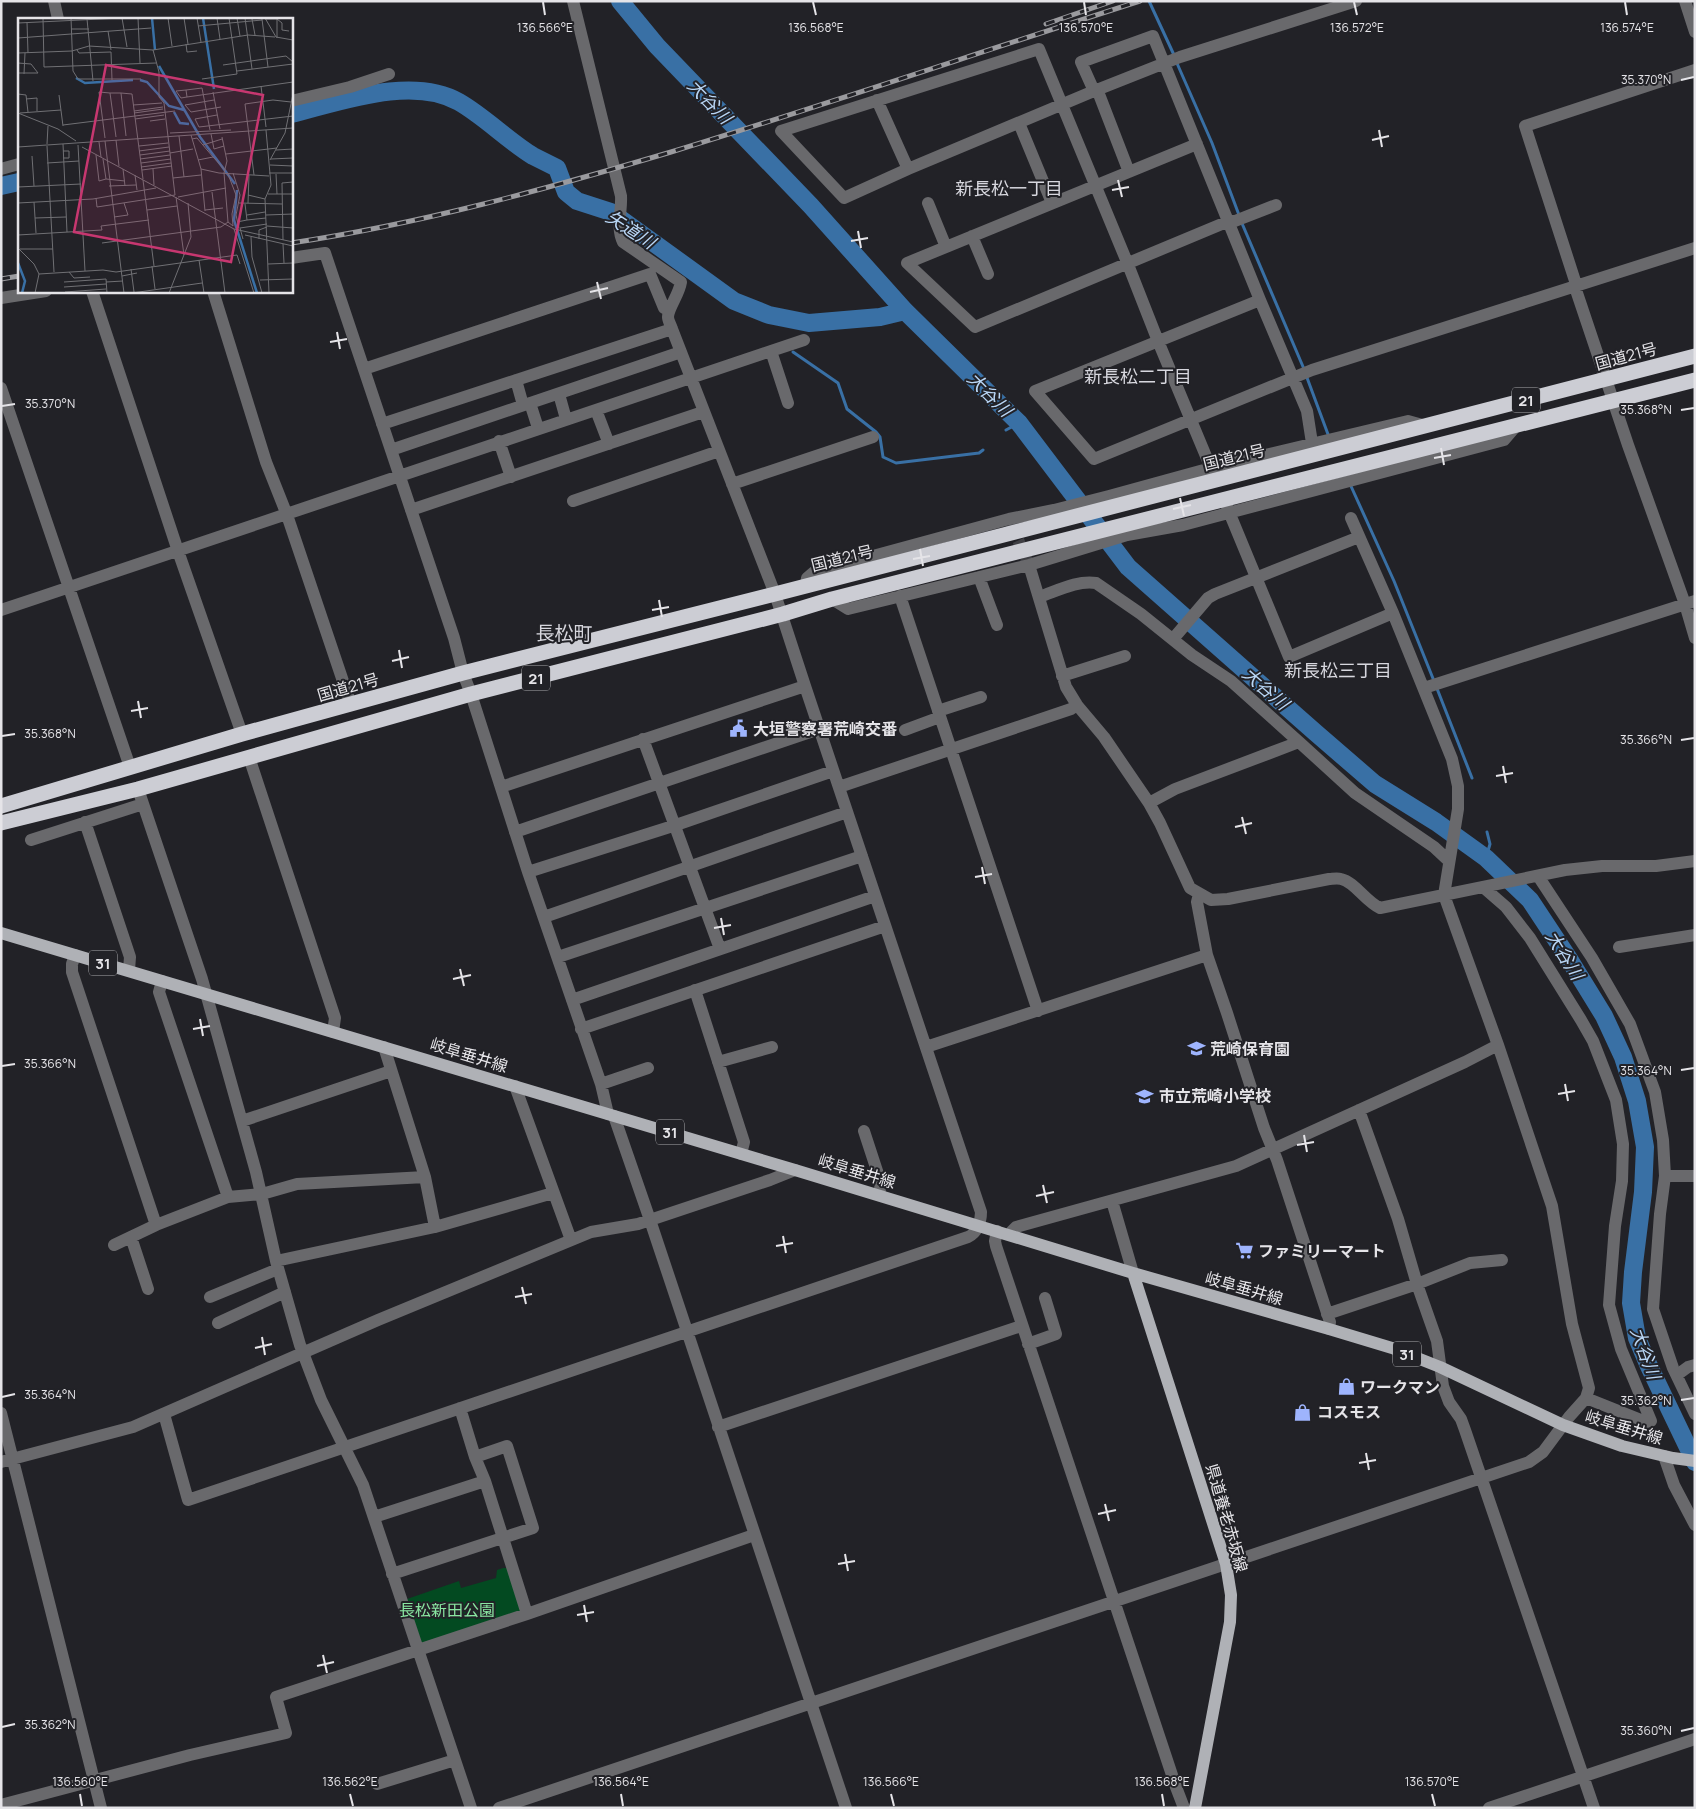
<svg xmlns="http://www.w3.org/2000/svg" width="1696" height="1809" font-family="Manrope,'Noto Sans JP',sans-serif">
  <style>
    .green { fill: #034a21 }
    .lines { fill: none; stroke-linecap: round; stroke-linejoin: round }
    .stream { stroke: #3970a5; stroke-width: 3 }
    .river { stroke: #3970a5; stroke-width: 18 }
    .minor-tunnel { stroke: #3f3f44; stroke-width: 12; stroke-dasharray: 12 6; stroke-linecap: butt }
    .minor { stroke: #69696c; stroke-width: 12 }
    .major { stroke: #afb1b6; stroke-width: 12 }
    .highway { stroke: #cccdd4; stroke-width: 15 }
    .rail-casing { stroke: #9a9a9e; stroke-width: 5 }
    .rail { stroke: #222227; stroke-width: 3; stroke-dasharray: 9; stroke-linecap: butt }
    .ticks { fill: none; stroke: #e5e4e8; stroke-width: 2 }
    .labels { text-anchor: middle; dominant-baseline: central; stroke-width: 4; stroke-linejoin: round; paint-order: stroke }
    .shield { fill: #222227; stroke: #aaaaae; stroke-width: 1 }
    .shield-label { font-size: 15px; font-weight: bold; fill: #e5e4e8 }
    .street-label { font-size: 16px; fill: #e5e4e8; stroke: #222227 }
    .poi-label { font-size: 16px; font-weight: bold; fill: #e5e4e8; stroke: #222227; text-anchor: start }
    .park-label { font-size: 16px; fill: #89e6a1; stroke: #222227 }
    .water-label { font-size: 18px; font-style: italic; fill: #b9d6f5; stroke: #222227 }
    .neighbourhood-label { font-size: 18px; fill: #d7d7de; stroke: #222227 }
    .quarter-label { font-size: 19px; fill: #d7d7de; stroke: #222227 }
    .inset-river { fill: none; stroke: #3970a5; stroke-width: 2.5 }
    .inset-road { fill: none; stroke: #707074; stroke-width: 1 }
    .view { fill: #c73770; fill-opacity: 0.15; stroke: #c73770; stroke-width: 2.5 }
    .inset-edge { fill: none; stroke: #e5e4e8; stroke-width: 2.5 }
    .ticks-label { font-size: 12px; text-anchor: middle; fill: #e5e4e8; stroke: #222227; stroke-width: 4; stroke-linejoin: round; paint-order: stroke }
  </style>
  <rect width="100%" height="100%" fill="#222227"/>
  <path class="green" d="M503,1568H509L530,1608L422,1644L407,1599L459,1581L461,1588L496,1578L497,1570Z"/>
  <g class="lines">
    <path class="stream" d="M1149,1L1174,55
      M1176,61L1212,143L1239,215
      M1241,221L1304,369
      M793,352L838,383L847,409L876,432L880,437L883,457L896,463L979,453L983,450
      M1306,375L1329,437
      M1006,430L1019,423
      M1350,484L1394,581L1434,681
      M1436,686L1472,778
      M1486,858L1490,844L1487,832"/>
    <path class="river" d="M620,1L657,46L811,206L905,311L1019,423L1128,567L1316,733L1375,784L1436,822L1486,858L1530,900L1569,959L1604,1016L1623,1057L1637,1101L1645,1147L1643,1192L1633,1272L1631,1303L1637,1338L1648,1364L1695,1462
      M291,114C340,102 412,75 459,102C485,117 507,140 533,156C541,160 549,164 557,168L566,192L577,201L611,212L734,301L769,315L809,323L880,317L905,311
      M1,186L19,182"/>
    <path class="minor-tunnel" d="M1011,524L1029,565"/>
    <path class="minor" d="M54,1L58,19
      M1685,1L1695,32
      M1695,70L1525,126L1575,281V287L1628,445L1685,604L1695,638
      M1097,89L1129,172
      M1094,91L1081,62L1153,36L1260,300L1307,411L1312,443
      M877,100L908,169L844,198L781,131L1039,49L1127,262L1158,341L1213,473
      M291,101L350,87L389,74
      M1019,123L1052,203
      M1197,144L907,263L975,327L1229,221H1235L1276,205
      M1,169L19,164
      M908,169L1094,91L1180,57L1356,1
      M928,203L946,247
      M972,236L988,274
      M291,258L325,253L454,638L463,673L471,694L528,872L601,1084L608,1114
      M92,291L178,551L242,734
      M213,291L266,462L287,515L351,705
      M1,298L46,291
      M1260,300L1035,391L1094,459L1312,370L1695,248
      M771,351L788,403
      M364,369L650,274L664,308L669,310
      M516,380L523,405
      M1,388L130,767
      M559,394L566,419
      M530,403L538,428
      M596,410L609,444
      M382,424L672,329
      M499,441L511,477
      M391,450L681,352
      M732,484L873,437
      M573,501L719,451
      M1227,507L1289,657L1393,613
      M411,510L703,412
      M1029,565L1066,687L1077,705L1104,737L1149,803L1160,823L1190,888L1211,900L1228,899L1329,879C1332,879 1337,878 1341,879C1355,882 1365,901 1380,908L1565,870L1602,866H1656L1695,861
      M979,577L997,625
      M806,585L807,578L814,572L1009,519L1054,510L1109,496L1211,468L1408,421L1426,426
      M900,596L1038,1011
      M1039,597C1057,591 1077,580 1096,583L1141,614L1192,655L1231,681L1299,742
      M832,599L848,609L1029,565L1127,535L1183,525L1504,440L1516,426
      M1,610C269,521 536,429 804,340
      M1173,639L1208,598L1215,594L1359,537
      M1062,676L1125,656
      M1424,688L1695,601
      M938,711L981,697
      M905,730L940,717
      M643,739L720,949
      M249,757L335,1018L333,1032
      M501,787L805,686
      M839,787L1071,709L1077,705
      M138,789L202,979L256,1172L276,1261L300,1345L321,1400L363,1485L471,1808
      M1149,803L1175,789L1299,742L1355,793L1434,847L1449,861
      M85,822L130,957L129,970
      M515,832L819,729
      M31,840L143,804
      M528,872L676,825L833,771
      M1538,876L1592,958L1630,1024L1655,1092L1663,1140L1665,1176L1660,1214L1653,1309L1673,1368L1695,1414
      M1483,887L1506,907L1530,938L1581,1020L1593,1041L1616,1100L1623,1144L1622,1181L1615,1226L1609,1305L1621,1349L1651,1421L1646,1422L1586,1398
      M1199,894L1197,902L1207,955L1227,1013L1264,1128L1277,1160L1330,1322L1329,1329
      M544,917L847,812
      M1619,947L1695,935
      M75,955L72,964V972L156,1225L228,1197
      M558,957L862,856
      M162,981L159,992L228,1197L262,1194L297,1184L425,1177
      M695,990L744,1142L741,1154
      M572,1000L875,896
      M581,1029L885,926
      M384,1047L425,1177L435,1227
      M926,1047L1207,955
      M718,1062L772,1047
      M601,1084L648,1068
      M515,1086L571,1240
      M1359,1110L1398,1219L1417,1284L1437,1341L1443,1386L1449,1402L1461,1419L1465,1430L1594,1808
      M614,1116L650,1220L846,1808
      M242,1121L391,1071
      M864,1131L881,1183L879,1195
      M1665,1176H1695
      M1112,1201L1133,1273
      M997,1231L995,1241L996,1246L1176,1787L1184,1808
      M1011,1235L1012,1231L1016,1227L1236,1166L1465,1062L1498,1045
      M131,1237L148,1289
      M114,1245L156,1225
      M276,1261L435,1227L553,1193
      M210,1297L278,1269
      M1327,1314L1417,1284L1470,1263L1502,1260
      M218,1323L285,1292
      M1028,1344L1056,1334L1045,1298
      M1677,1375L1688,1367L1695,1365
      M1,1413L101,1808
      M164,1414L188,1500L968,1237C977,1233 981,1222 981,1212L805,686L775,594L672,329C671,325 668,321 668,317C668,308 679,295 681,282L623,242C616,228 622,211 621,196L573,1
      M718,1427L1021,1326
      M1664,1456L1674,1485L1695,1525
      M1,1462L133,1427L378,1320L591,1232L638,1224L770,1180L795,1170
      M485,1481L527,1614
      M374,1517L485,1481L475,1457
      M392,1574L533,1528L507,1446L475,1457L460,1408
      M377,1784L455,1760
      M1,1805L190,1755L286,1733L276,1697L527,1614L754,1535
      M499,1808L1529,1462L1543,1452L1569,1417L1586,1398L1589,1388L1572,1324L1552,1206L1498,1045L1444,895L1458,809V786L1452,759L1393,613L1351,518
      M1489,1808L1695,1739"/>
    <path class="major" d="M1,933L795,1170L1133,1273L1329,1329L1392,1348L1440,1367L1563,1425L1622,1446L1673,1458L1695,1461
      M1133,1273L1226,1564L1231,1595L1230,1622L1195,1808"/>
    <path class="highway" d="M1,806L242,734L463,673L775,594L1695,356
      M1,823L138,789L471,694L783,614L832,599L1695,380"/>
    <defs>
      <path id="rail" d="M1046,24L1113,1
        M291,243C420,224 546,189 671,152C828,104 983,51 1140,1
        M1,279L19,276"/>
    </defs>
    <use href="#rail" class="rail-casing"/>
    <use href="#rail" class="rail"/>
  </g>
  <path class="ticks" d="M543,2L545,15M813,2L816,15M1084,2L1086,15M1354,2L1357,15M1625,2L1627,15M1681,80L1694,77M1379,130L1382,147M1372,140L1389,136M1118,180L1122,197M1112,190L1129,187M858,231L861,248M851,241L868,238M597,282L601,299M590,292L608,288M337,332L340,349M330,342L347,339M2,406L15,404M1681,410L1694,408M1441,448L1444,465M1434,458L1451,455M1180,498L1184,516M1173,509L1191,505M920,549L923,566M913,559L930,556M659,600L662,617M652,610L669,607M399,650L402,668M392,661L409,657M138,701L141,718M131,711L148,708M2,736L15,734M1681,740L1694,738M1503,766L1506,783M1496,776L1513,773M1242,817L1246,834M1235,827L1252,823M982,867L985,884M975,877L992,874M721,918L724,935M714,928L731,925M460,969L464,986M453,979L471,975M200,1019L203,1036M193,1029L210,1026M2,1066L15,1064M1681,1070L1694,1068M1565,1084L1568,1101M1558,1094L1575,1091M1304,1135L1307,1152M1297,1145L1314,1142M1043,1185L1047,1203M1036,1196L1054,1192M783,1236L786,1253M776,1246L793,1243M522,1287L526,1304M515,1297L532,1294M262,1337L265,1355M255,1348L272,1344M2,1397L15,1394M1681,1400L1694,1398M1366,1453L1369,1470M1359,1463L1376,1460M1105,1504L1109,1521M1098,1514L1116,1510M845,1554L848,1571M838,1564L855,1561M584,1605L587,1622M577,1615L594,1612M323,1655L327,1673M317,1666L334,1662M2,1727L15,1724M1681,1731L1694,1728M80,1794L82,1806M350,1794L353,1806M621,1794L623,1806M891,1794L894,1806M1162,1794L1164,1806M1432,1794L1435,1806"/>
  <defs>
    <symbol id="civic-bare" viewBox="-9 -9 18 18"><path d="M-.6-6.5H3V-4.5H.6V-3L4-1V1h2V6H-6V1h2V-1L-.6-3ZM-1.2 2.5V6h2.4V2.5Z" fill="#9eb4fd" stroke="#222227" stroke-width="2.5" paint-order="stroke"/></symbol>
    <symbol id="school-bare" viewBox="-9 -9 18 18"><path d="M0-5L7-2L0 1L-7-2ZM-4 1L0 2.5L4 1V4Q0 6-4 4Z" fill="#9eb4fd" stroke="#222227" stroke-width="2.5" paint-order="stroke"/></symbol>
    <symbol id="supermarket-bare" viewBox="-9 -9 18 18"><path d="M-6-5.5h2.5l.6 2H6L4.5 2H-2.5L-4.4-4H-6ZM-1.5 3.2a1.3 1.3 0 1 0 .1 0ZM3 3.2a1.3 1.3 0 1 0 .1 0Z" fill="#9eb4fd" stroke="#222227" stroke-width="2.5" paint-order="stroke"/></symbol>
    <symbol id="shop-bare" viewBox="-9 -9 18 18"><path d="M-5-2.5h2.3a2.7 3.5 0 0 1 5.4 0H5L5.5 6h-11ZM-1.5-2.5h3a1.5 2.3 0 0 0-3 0Z" fill="#9eb4fd" stroke="#222227" stroke-width="2.5" paint-order="stroke"/></symbol>
  </defs>
  <g fill-rule="evenodd">
    <use href="#civic-bare" x="726" y="716" width="25" height="25"/>
    <use href="#school-bare" x="1184" y="1036" width="25" height="25"/>
    <use href="#school-bare" x="1132" y="1084" width="25" height="25"/>
    <use href="#supermarket-bare" x="1232" y="1238" width="25" height="25"/>
    <use href="#shop-bare" x="1334" y="1374" width="25" height="25"/>
    <use href="#shop-bare" x="1290" y="1400" width="25" height="25"/>
  </g>
  <g class="labels">
    <g class="shield">
      <rect x="1512" y="387.5" width="28" height="25" rx="4"/>
      <rect x="522" y="665.5" width="28" height="25" rx="4"/>
      <rect x="89" y="950.5" width="28" height="25" rx="4"/>
      <rect x="656" y="1119.5" width="28" height="25" rx="4"/>
      <rect x="1393" y="1341.5" width="28" height="25" rx="4"/>
    </g>
    <g class="shield-label">
      <text x="1526" y="400">21</text>
      <text x="536" y="678">21</text>
      <text x="103" y="963">31</text>
      <text x="670" y="1132">31</text>
      <text x="1407" y="1354">31</text>
    </g>
    <g class="street-label">
      <text transform="translate(1626 356) rotate(-15)">国道21号</text>
      <text transform="translate(1234 457) rotate(-14)">国道21号</text>
      <text transform="translate(842 558) rotate(-14)">国道21号</text>
      <text transform="translate(348 687) rotate(-16)">国道21号</text>
      <text transform="translate(469 1055) rotate(17)">岐阜垂井線</text>
      <text transform="translate(857 1171) rotate(17)">岐阜垂井線</text>
      <text transform="translate(1244 1288) rotate(16)">岐阜垂井線</text>
      <text transform="translate(1624 1427) rotate(17)">岐阜垂井線</text>
      <text transform="translate(1227 1518) rotate(74)">県道養老赤坂線</text>
    </g>
    <g class="poi-label">
      <text x="753" y="729">大垣警察署荒崎交番</text>
      <text x="1210" y="1049">荒崎保育園</text>
      <text x="1159" y="1096">市立荒崎小学校</text>
      <text x="1258" y="1251">ファミリーマート</text>
      <text x="1360" y="1387">ワークマン</text>
      <text x="1317" y="1412">コスモス</text>
    </g>
    <g class="park-label">
      <text x="447" y="1610">長松新田公園</text>
    </g>
    <g class="water-label">
      <text transform="translate(710 101) rotate(46)">大谷川</text>
      <text transform="translate(631 229) rotate(33)">矢道川</text>
      <text transform="translate(990 394) rotate(45)">大谷川</text>
      <text transform="translate(1266 688) rotate(41)">大谷川</text>
      <text transform="translate(1565 955) rotate(58)">大谷川</text>
      <text transform="translate(1646 1353) rotate(70)">大谷川</text>
    </g>
    <g class="neighbourhood-label">
      <text x="1009" y="188">新長松一丁目</text>
      <text x="1138" y="376">新長松二丁目</text>
      <text x="1338" y="670">新長松三丁目</text>
    </g>
    <g class="quarter-label">
      <text x="564" y="633">長松町</text>
    </g>
  </g>
  <g transform="translate(18 18)">
    <rect width="275" height="275" fill="#222227"/>
    <path class="inset-river" d="M134,0L137,32M185,0L196,71M141,48L182,119L217,166M58,60L67,65L115,62M122,62L129,64L151,88L166,92M156,94L162,105L171,106M219,172L216,202L239,275M0,245L7,263L4,275"/>
    <path class="inset-road" d="M25,0L26,49L138,45M53,0L55,53L60,61H123M104,0L109,29M120,0L122,45M150,0L154,28M166,0L170,26M179,0L183,24M199,0L202,21M219,0L222,18M227,0L234,51M247,0L258,19L275,22M69,1L75,63M234,1L237,17M244,1L250,49M247,1H259L264,5V12L271,13M259,1V20M9,4L10,35M0,5L104,0M180,8L244,2M53,11H71M90,13L93,32M0,20L133,10M168,26L169,34L179,33M59,32L61,35L93,34L94,62M0,35L54,33L71,28L135,32L230,17L257,19M0,45L13,46L20,55H0M205,47L268,38L275,44M219,53L275,46M6,56L7,35M184,61L219,56L211,0M243,68L248,109M168,72L169,79L163,80L158,73L168,72L184,70L192,112M195,74L202,111M92,75H103L108,118M103,75L114,76L125,161M0,76L8,77L10,94M41,77L45,108M169,79L275,64M8,81L19,80V93M196,82L167,87L173,94L203,89M115,87L144,85M116,93L145,89M0,95L40,111L58,123M2,95L43,92M116,95L145,91M199,97L177,101L181,109L275,98M117,101L146,97M132,103L147,101M45,107L157,93M248,112L253,167L247,181L251,275M152,115L213,112M193,116L196,131L206,128M173,117L183,151L187,193M161,118L166,159M87,120L81,74L92,75L98,119M174,121L179,120L195,139M98,122L101,148M87,123L106,275M81,124L83,139M29,126L30,108M45,126L49,214M60,127L67,253M185,127L204,121M29,128L36,254M121,128L150,125M0,129L275,110M64,129L216,211L275,224M258,132L275,131M45,133H51V140H45M121,133L151,129M152,135L175,131M208,136L259,130M78,137L81,163L88,161M122,137L152,133M14,138L16,168M85,141L88,161L107,163M122,141L152,137M253,141L275,140M180,142L195,139L207,152M252,142L267,115L275,76M29,145L61,143M123,145L153,141M252,147L275,148M123,149L153,145M105,151L107,168M135,151L136,167M183,151L201,155L251,158M124,152L154,148M215,155L222,177L218,197L221,210M251,155H275M258,156L259,176M117,157L119,172M236,157L227,86L255,82L273,84M155,160L183,157M125,162L136,248M91,168L118,167M0,169L63,166M194,174L207,275M250,176H275M230,177L247,181M158,179L166,237M160,179L208,170M78,180L79,189L157,177L146,85L141,79V54L135,32M16,184L18,215M0,185L75,181L138,170M221,185L264,186M230,185L231,157M129,192L159,188M187,192L205,190M229,197L247,194M248,197L275,196M96,199L110,197L106,185M17,200L48,199M229,202L248,200M210,204L215,208L214,196L218,177L210,156M219,204L229,202L227,186M249,208L275,210M216,211L236,275M0,217L84,212L83,208L131,202M227,217L275,228M233,219L234,239L244,275M225,221L222,210L249,206M241,221V212L249,209M265,222L264,165L275,164M84,225L203,209L210,204L206,155L209,143L204,119M265,226L266,245M0,230L16,246L21,256L17,275M2,231H35M181,242L186,275M250,246L275,245M134,248L137,271M113,251L116,274M51,254L56,260L72,259M21,256L85,252L98,254L219,237L222,246M104,258L119,255M242,262L275,261M46,264L88,261L89,275M88,264L105,263M46,269L88,266M47,274L88,271M114,275L184,265M151,275L173,219L170,185"/>
    <path class="view" d="M88,47L245,77L213,244L56,214Z"/>
    <rect width="275" height="275" class="inset-edge"/>
  </g>
  <g class="ticks-label">
    <text x="545" y="32">136.566°E</text>
    <text x="816" y="32">136.568°E</text>
    <text x="1086" y="32">136.570°E</text>
    <text x="1357" y="32">136.572°E</text>
    <text x="1627" y="32">136.574°E</text>
    <text x="1646" y="84">35.370°N</text>
    <text x="50" y="408">35.370°N</text>
    <text x="1646" y="414">35.368°N</text>
    <text x="50" y="738">35.368°N</text>
    <text x="1646" y="744">35.366°N</text>
    <text x="50" y="1068">35.366°N</text>
    <text x="1646" y="1075">35.364°N</text>
    <text x="50" y="1399">35.364°N</text>
    <text x="1646" y="1405">35.362°N</text>
    <text x="50" y="1729">35.362°N</text>
    <text x="1646" y="1735">35.360°N</text>
    <text x="80" y="1786">136.560°E</text>
    <text x="350" y="1786">136.562°E</text>
    <text x="621" y="1786">136.564°E</text>
    <text x="891" y="1786">136.566°E</text>
    <text x="1162" y="1786">136.568°E</text>
    <text x="1432" y="1786">136.570°E</text>
  </g>
  <rect width="1696" height="1809" fill="none" stroke="#e5e4e8" stroke-width="5"/>
</svg>
